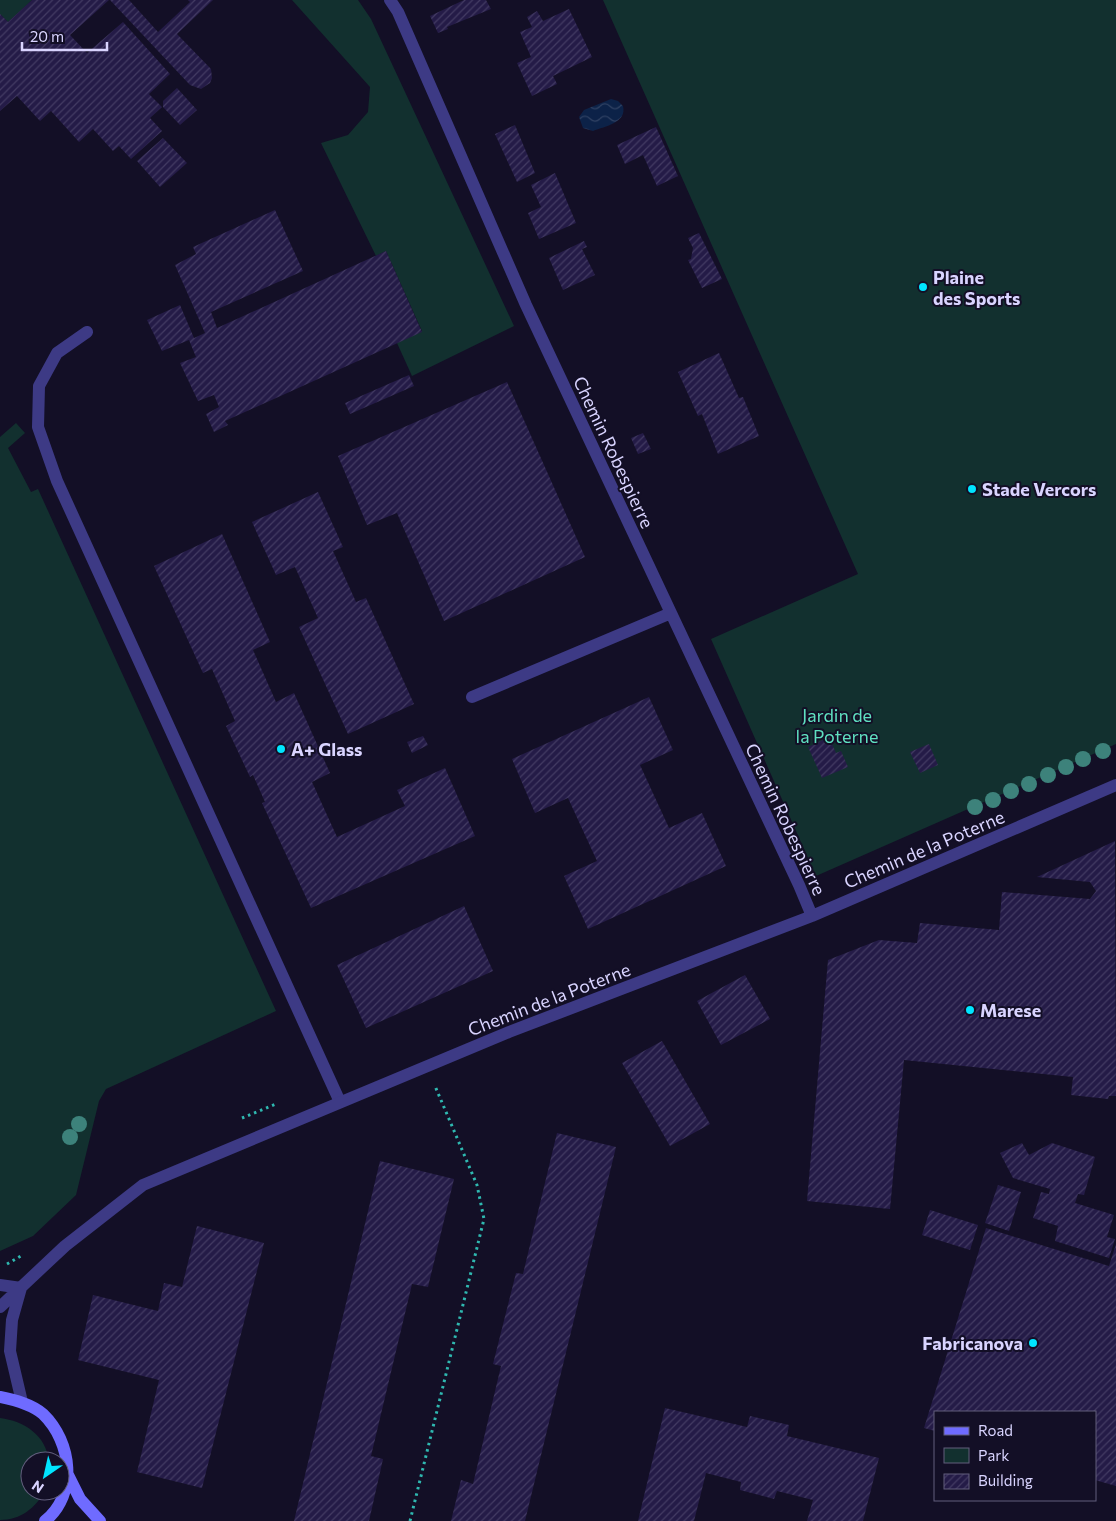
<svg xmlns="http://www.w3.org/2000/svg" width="1116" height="1521" font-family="Commissioner,sans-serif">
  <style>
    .green { fill: #12302f }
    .water { fill: url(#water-waves) }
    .building { fill: url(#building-hatch) }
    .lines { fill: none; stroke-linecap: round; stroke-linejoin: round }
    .path { stroke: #2fb8b0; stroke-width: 3; stroke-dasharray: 2.5 4; stroke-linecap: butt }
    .service { stroke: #3d3a85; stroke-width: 12 }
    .minor { stroke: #3d3a85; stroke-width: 12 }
    .secondary { stroke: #6f6bff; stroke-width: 12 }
    .tree { fill: #3d827b }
    .poi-dot { fill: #00e5ff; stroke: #130f26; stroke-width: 2 }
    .labels { text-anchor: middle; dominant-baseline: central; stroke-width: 4; stroke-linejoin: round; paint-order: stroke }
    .poi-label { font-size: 18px; font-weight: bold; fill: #d9d4ff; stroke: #130f26; text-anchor: start }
    .street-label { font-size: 18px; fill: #d9d4ff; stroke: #130f26 }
    .park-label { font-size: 18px; fill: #5fe0c0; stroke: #130f26 }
  </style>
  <defs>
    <pattern id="water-waves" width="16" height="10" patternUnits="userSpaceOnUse" patternTransform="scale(1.25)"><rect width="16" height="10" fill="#0c2248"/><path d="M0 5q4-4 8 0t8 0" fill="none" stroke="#2f4163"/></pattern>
    <pattern id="building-hatch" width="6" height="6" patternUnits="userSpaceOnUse" patternTransform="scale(1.25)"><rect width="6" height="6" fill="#241b47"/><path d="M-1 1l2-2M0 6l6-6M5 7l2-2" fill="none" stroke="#433b63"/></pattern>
  </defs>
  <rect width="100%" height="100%" fill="#130f26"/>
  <path class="green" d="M0,0H32L8,22L0,14Z
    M292,0H358L371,19L514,326L412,376L397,343L422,331L386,251L376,256L321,143L348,135L368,112L370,87Z
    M603,0H1116V744L816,876L711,639L858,574Z
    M16,423L25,433L8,448L31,492L38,489L276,1011L106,1089L99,1101L76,1195L33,1236L0,1251V437Z
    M0,1418C24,1421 46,1435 49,1461H30V1491H45C35,1508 21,1520 0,1520Z"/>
  <path class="water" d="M611,99L618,101L623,106C627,123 605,126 593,131L583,128L579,117L584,110Z"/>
  <path class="building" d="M32,0H109L70,35L87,53L123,22L170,74L149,94L162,107L150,118L162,131L131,159L119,146L113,151L93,129L79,142L51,111L40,121L17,96L0,111V14L8,22Z
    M110,0H129L158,32L190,2L188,0H213L177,34L211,69L212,78L210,83L201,89L190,85Z
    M464,0H486L491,9L447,27L448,29L438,33L430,16Z
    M569,9L592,57L553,76L557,84L532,96L517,63L531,57L520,32L532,27L527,17L537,11L543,21Z
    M177,88L197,110L180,125L163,107V101Z
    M515,125L535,173L517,182L495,134Z
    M656,127L678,176L657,186L643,155L625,164L617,145Z
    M163,138L187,163L160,187L137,161Z
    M555,173L576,223L539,239L528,213L541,207L531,185Z
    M275,210L303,271L211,312L217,328L386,251L422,332L225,421L228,425L214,432L206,414L219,407L214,395L198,401L180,363L196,357L189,340L162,351L147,320L180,305L194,338L205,333L175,265L196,254L193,247Z
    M699,233L722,279L702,288L688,260L691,259L693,248L688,238Z
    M584,241L587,247L582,249L595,275L563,290L549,258Z
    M719,353L739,398L743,397L759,436L718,454L702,414L698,416L678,372Z
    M409,375L414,386L350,414L345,403Z
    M507,382L585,557L444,621L397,513L367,525L338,456Z
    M643,433L651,449L638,454L631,438Z
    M318,492L343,547L333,551L356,602L366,598L414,704L348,734L299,627L318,618L295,567L276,575L252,522Z
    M222,534L270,642L253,650L276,702L294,693L330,773L312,782L337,837L405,806L397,790L445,768L475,836L311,908L262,803L265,802L253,775L250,777L226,726L235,721L212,669L203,673L154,566Z
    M649,697L673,750L640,765L669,828L702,813L726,866L588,929L564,876L597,861L568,798L535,813L512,759Z
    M423,736L428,745L412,753L407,742Z
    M829,737L836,753L841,751L848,767L822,778L808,747Z
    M929,744L938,765L920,773L910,752Z
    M1115,841L1116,1096H1109L1108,1099L1071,1095L1073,1077L904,1060L890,1209L807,1201L828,960L879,940L917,943L920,923L999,930L1002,892L1090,899L1096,891L1090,882L1037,877Z
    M464,906L493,971L366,1028L337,965Z
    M745,975L770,1019L721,1045L697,1001Z
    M662,1041L710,1124L670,1146L622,1063Z
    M557,1133L616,1147L525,1521H451L461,1480L473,1484L501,1366L493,1364L516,1273L523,1274Z
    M1022,1143L1029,1155L1052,1143L1095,1157L1084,1195L1078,1194L1075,1203L1114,1215L1107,1237L1115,1239L1109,1258L1055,1241L1058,1226L1033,1218L1041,1192L1049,1194L1050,1189L1013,1178L1000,1153Z
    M380,1161L454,1179L428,1287L412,1284L371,1456L383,1459L369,1521H294Z
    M998,1185L1021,1192L1009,1231L985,1223Z
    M930,1210L978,1225L970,1250L922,1235Z
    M197,1226L264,1243L202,1488L137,1472L159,1380L78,1360L93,1295L158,1311L164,1283L182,1287Z
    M986,1228L1109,1266L1116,1244V1486L1095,1480V1412H935V1431L924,1428Z
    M665,1408L747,1427L750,1416L789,1425L787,1436L879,1458L863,1521H807L813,1500L777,1491L774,1499L740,1490L741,1482L706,1473L694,1521H638Z"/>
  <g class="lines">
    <path class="path" d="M242,1118L276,1104
      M7,1264L21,1256
      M410,1521L484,1219L477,1185L435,1086"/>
    <path class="service" d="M87,332L57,353L39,386L38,427L57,481L340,1102"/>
    <path class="minor" d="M390,0L398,12L526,305L799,885L812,916
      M472,697L671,613
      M0,1285L21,1288
      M21,1288L12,1320L10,1351L22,1402
      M0,1307L65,1246L143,1185L509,1032L812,916L1116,785"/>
    <path class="secondary" d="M0,1397C15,1400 31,1404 43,1414C72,1442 78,1494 45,1521
      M68,1475L80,1499L100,1521"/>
  </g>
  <g class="tree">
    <circle cx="1103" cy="751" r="8"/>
    <circle cx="1083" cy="759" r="8"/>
    <circle cx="1066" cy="767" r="8"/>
    <circle cx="1048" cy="775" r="8"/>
    <circle cx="1029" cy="784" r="8"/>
    <circle cx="1011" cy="791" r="8"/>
    <circle cx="993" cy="800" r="8"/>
    <circle cx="975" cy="807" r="8"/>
    <circle cx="79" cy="1124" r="8"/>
    <circle cx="70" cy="1137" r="8"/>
  </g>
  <g class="poi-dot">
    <circle cx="923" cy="287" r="5"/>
    <circle cx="972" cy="489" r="5"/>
    <circle cx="281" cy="749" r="5"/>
    <circle cx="970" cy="1010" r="5"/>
    <circle cx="1033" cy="1343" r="5"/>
  </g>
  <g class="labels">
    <g class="poi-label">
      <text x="933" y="277">Plaine<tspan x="933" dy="21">des Sports</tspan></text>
      <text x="982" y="489">Stade Vercors</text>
      <text x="291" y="749">A+ Glass</text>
      <text x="980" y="1010">Marese</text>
      <text x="1023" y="1343" text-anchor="end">Fabricanova</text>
    </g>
    <g class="street-label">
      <text transform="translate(614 452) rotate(65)">Chemin Robespierre</text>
      <text transform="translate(786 819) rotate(65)">Chemin Robespierre</text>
      <text transform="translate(924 849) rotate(-23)">Chemin de la Poterne</text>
      <text transform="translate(549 999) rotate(-21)">Chemin de la Poterne</text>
    </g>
    <g class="park-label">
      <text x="837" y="715">Jardin de<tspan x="837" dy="21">la Poterne</tspan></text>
    </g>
  </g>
  <rect x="934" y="1411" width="162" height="90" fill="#130f26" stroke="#625e7d"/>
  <rect x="944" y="1427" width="25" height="8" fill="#6f6bff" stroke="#625e7d"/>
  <text x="978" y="1436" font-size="15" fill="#d9d4ff">Road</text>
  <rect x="944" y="1448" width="25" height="15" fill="#12302f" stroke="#625e7d"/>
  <text x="978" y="1461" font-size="15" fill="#d9d4ff">Park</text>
  <rect x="944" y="1474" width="25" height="15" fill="url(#building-hatch)" stroke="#625e7d"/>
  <text x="978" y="1486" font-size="15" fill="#d9d4ff">Building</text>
  <g transform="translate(45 1476) rotate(214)"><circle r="24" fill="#130f26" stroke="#625e7d"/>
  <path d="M0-4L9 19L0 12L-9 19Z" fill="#00e5ff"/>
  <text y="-8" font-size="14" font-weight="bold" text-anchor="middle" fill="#d9d4ff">N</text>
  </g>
  <path d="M22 42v8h85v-8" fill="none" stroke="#d9d4ff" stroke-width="2.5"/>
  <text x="30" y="42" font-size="15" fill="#d9d4ff" stroke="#130f26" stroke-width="4" paint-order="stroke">20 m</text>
</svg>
